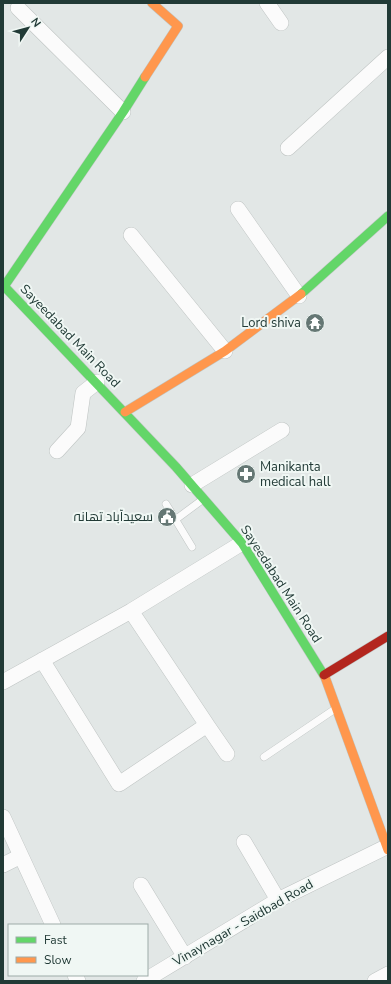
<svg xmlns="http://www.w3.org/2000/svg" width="391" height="984" font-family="'Nunito Sans',Cairo,sans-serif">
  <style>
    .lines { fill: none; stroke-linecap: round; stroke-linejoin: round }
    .lane-casing { stroke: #bfc4c3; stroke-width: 8 }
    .street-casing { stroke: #bfc4c3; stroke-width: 16 }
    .fast-casing { stroke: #bec5c3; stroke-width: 10 }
    .slow-casing { stroke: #bec5c3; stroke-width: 10 }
    .jam-casing { stroke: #bec5c3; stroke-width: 10 }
    .lane { stroke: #fbfbfb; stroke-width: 7 }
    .street { stroke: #fbfbfb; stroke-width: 15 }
    .fast { stroke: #63d668; stroke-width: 9 }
    .slow { stroke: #ff974d; stroke-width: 9 }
    .jam { stroke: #b3261e; stroke-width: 9 }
    .labels { text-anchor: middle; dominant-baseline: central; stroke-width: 4; stroke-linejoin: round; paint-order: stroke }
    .poi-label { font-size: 13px; fill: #213a36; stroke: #f0f7f4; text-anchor: end }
    .street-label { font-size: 13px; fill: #213a36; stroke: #f0f7f4 }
  </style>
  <rect width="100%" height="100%" fill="#e2e7e6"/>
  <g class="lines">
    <defs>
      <path id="lane" d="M166,504L192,547
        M175,520L202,500
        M264,757L335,709"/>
      <path id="street" d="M267,3L281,23
        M18,8L123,112
        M288,148L388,57
        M238,209L299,296
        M131,235L225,351
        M57,451L78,428L83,393L97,382
        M192,485L282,430
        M131,611L207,725
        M42,660L119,784L207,725L227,754
        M3,682L131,611L242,543
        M3,817L53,925
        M244,842L278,900
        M3,865L21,856
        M141,885L185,957
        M75,975L78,981
        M144,981L278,900L388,846
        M375,981L388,974"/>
      <path id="fast" d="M3,285L176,467L242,543L325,677
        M3,288L123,112L145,77
        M301,294L388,216"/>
      <path id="slow" d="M145,77L178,26L152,3
        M125,412L225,351L301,294
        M325,677L388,850"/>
      <path id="jam" d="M324,675L388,636"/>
    </defs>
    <use href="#lane" class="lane-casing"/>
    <use href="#street" class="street-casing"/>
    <use href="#fast" class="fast-casing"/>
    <use href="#slow" class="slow-casing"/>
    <use href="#jam" class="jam-casing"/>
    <use href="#lane" class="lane"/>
    <use href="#street" class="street"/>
    <use href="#fast" class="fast"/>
    <use href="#slow" class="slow"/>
    <use href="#jam" class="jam"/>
  </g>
  <defs>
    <symbol id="temple-disc" viewBox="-11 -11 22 22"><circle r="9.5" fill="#657774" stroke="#f0f7f4"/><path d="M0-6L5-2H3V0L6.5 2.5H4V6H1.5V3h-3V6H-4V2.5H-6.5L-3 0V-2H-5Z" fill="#fff"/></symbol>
    <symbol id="pharmacy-disc" viewBox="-11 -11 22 22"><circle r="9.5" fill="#657774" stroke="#f0f7f4"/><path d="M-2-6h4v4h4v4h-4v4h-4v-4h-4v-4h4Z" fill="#fff"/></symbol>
    <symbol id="civic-disc" viewBox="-11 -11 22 22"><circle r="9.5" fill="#657774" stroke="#f0f7f4"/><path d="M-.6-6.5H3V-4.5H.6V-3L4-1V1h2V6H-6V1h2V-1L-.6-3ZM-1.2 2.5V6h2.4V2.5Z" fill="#fff"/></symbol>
  </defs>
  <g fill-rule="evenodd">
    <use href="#temple-disc" x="304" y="312" width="22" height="22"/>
    <use href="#pharmacy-disc" x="235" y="463" width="22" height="22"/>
    <use href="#civic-disc" x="156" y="506" width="22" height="22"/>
  </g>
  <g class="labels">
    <g class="poi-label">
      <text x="301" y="323">Lord shiva</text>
      <text x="260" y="467" text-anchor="start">Manikanta<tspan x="260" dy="15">medical hall</tspan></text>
      <text x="153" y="517">سعیدآباد تھانہ</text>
    </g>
    <g class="street-label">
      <text transform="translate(70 336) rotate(46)">Sayeedabad Main Road</text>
      <text transform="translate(281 584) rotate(57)">Sayeedabad Main Road</text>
      <text transform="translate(243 923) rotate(-30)">Vinaynagar - Saidbad Road</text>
    </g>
  </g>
  <rect width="391" height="984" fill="none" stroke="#213a36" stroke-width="8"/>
  <rect x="8" y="924" width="140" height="52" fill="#f0f7f4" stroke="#9daba8"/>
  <rect x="16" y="937" width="20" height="6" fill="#63d668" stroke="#9daba8"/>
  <text x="44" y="944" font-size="12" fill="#213a36">Fast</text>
  <rect x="16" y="957" width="20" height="6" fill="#ff974d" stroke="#9daba8"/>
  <text x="44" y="964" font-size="12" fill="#213a36">Slow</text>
  <g transform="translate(28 28) rotate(54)" stroke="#f0f7f4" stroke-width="3" paint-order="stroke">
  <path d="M0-3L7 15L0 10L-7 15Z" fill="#213a36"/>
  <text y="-6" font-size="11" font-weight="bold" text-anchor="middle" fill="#213a36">N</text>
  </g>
</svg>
